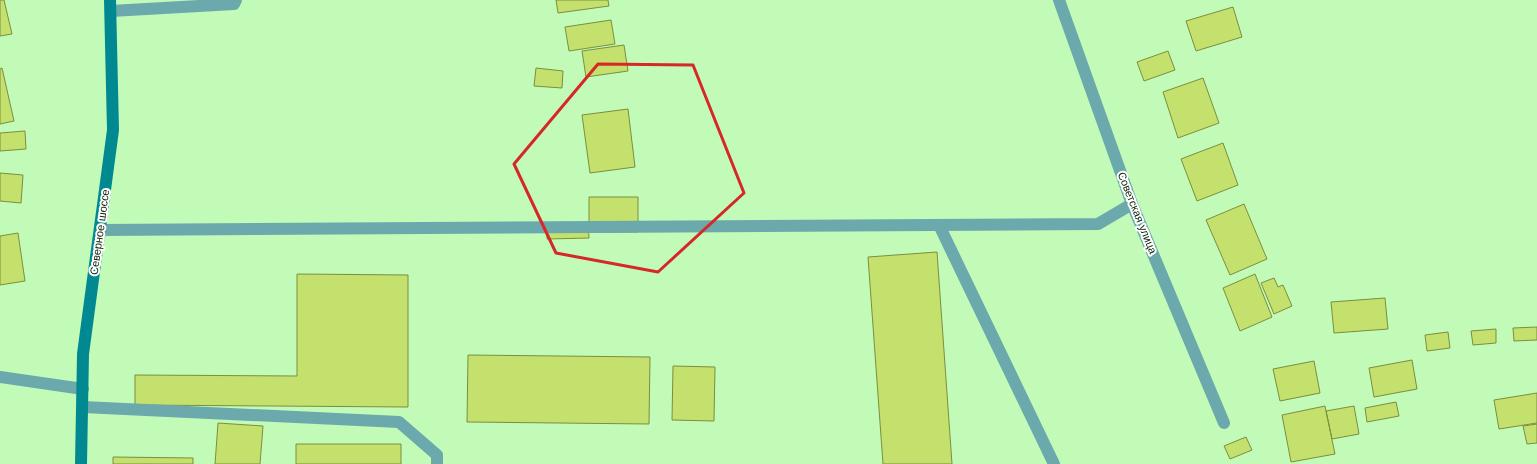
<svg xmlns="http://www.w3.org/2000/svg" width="1537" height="464" font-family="'Work Sans',sans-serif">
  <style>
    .building { fill: #c4e06d; stroke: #7b8e3f }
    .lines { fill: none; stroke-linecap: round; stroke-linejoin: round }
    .lane { stroke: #6ba9ad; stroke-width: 12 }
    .street { stroke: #6ba9ad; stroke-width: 12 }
    .secondary { stroke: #008990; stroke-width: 12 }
    .marked { fill: none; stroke: #d62828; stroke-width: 3; stroke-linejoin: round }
    .labels { text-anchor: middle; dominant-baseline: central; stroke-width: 4; stroke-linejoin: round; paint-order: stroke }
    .street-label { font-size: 11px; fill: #091f06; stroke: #fff }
  </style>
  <rect width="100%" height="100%" fill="#c1fbb7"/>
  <path class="building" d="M0,0H4L12,34L0,36Z
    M556,0H608L609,6L558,13Z
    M1233,7L1242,37L1196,51L1186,21Z
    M611,20L615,44L569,51L565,27Z
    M624,45L628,71L586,77L582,51Z
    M1168,51L1175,70L1144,81L1137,62Z
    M2,68L14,121L0,124V69Z
    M536,68L563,71L562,88L534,86Z
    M1203,78L1219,123L1178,138L1163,92Z
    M628,109L635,167L590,173L582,115Z
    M25,131L26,149L0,151V133Z
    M1223,143L1238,185L1197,201L1181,159Z
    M0,173L23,175L21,203L0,201Z
    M589,197H638V232H589Z
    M1244,204L1267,259L1230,275L1206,220Z
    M547,223H588L589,238L547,239Z
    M18,233L25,281L0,285V236Z
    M937,252L952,464H883L868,257Z
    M297,274L408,275V407L135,405V375L297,376Z
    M1255,274L1272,317L1240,331L1223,288Z
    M1274,278L1278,287L1283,285L1292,306L1274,314L1261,283Z
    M1385,298L1388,329L1334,333L1331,302Z
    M1537,327V340L1514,341L1513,328Z
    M1496,329V343L1473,345L1471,331Z
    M1448,332L1450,348L1427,351L1425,335Z
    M468,355L650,357L649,424L467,422Z
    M1412,360L1417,389L1374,397L1369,368Z
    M1314,361L1320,393L1280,401L1273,369Z
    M673,366L715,367L714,421L672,420Z
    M1537,393V423L1499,429L1494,400Z
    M1396,402L1399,416L1367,422L1365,408Z
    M1325,406L1335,454L1291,462L1282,415Z
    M1354,406L1359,434L1332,439L1326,411Z
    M218,423L263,426L260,464H215Z
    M1537,424V443L1527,444L1523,426Z
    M1246,437L1252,450L1230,459L1224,446Z
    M296,444H401V464H296Z
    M113,457L193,458V464H113Z"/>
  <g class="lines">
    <path class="lane" d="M111,11L234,4L236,0
      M939,225L1054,464
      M0,377L83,389
      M83,407L399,422L437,455V464"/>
    <path class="street" d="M1059,0L1132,204L1224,423
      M100,230L1098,224L1132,204"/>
    <path class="secondary" d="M81,464L83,354L113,130L110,0"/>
  </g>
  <path class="marked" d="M598,64L693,65L744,193L658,272L556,253L514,164Z"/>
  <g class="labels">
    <g class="street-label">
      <text transform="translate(1137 213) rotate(68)">Советская улица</text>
      <text transform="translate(100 232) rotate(-82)">Северное шоссе</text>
    </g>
  </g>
</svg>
